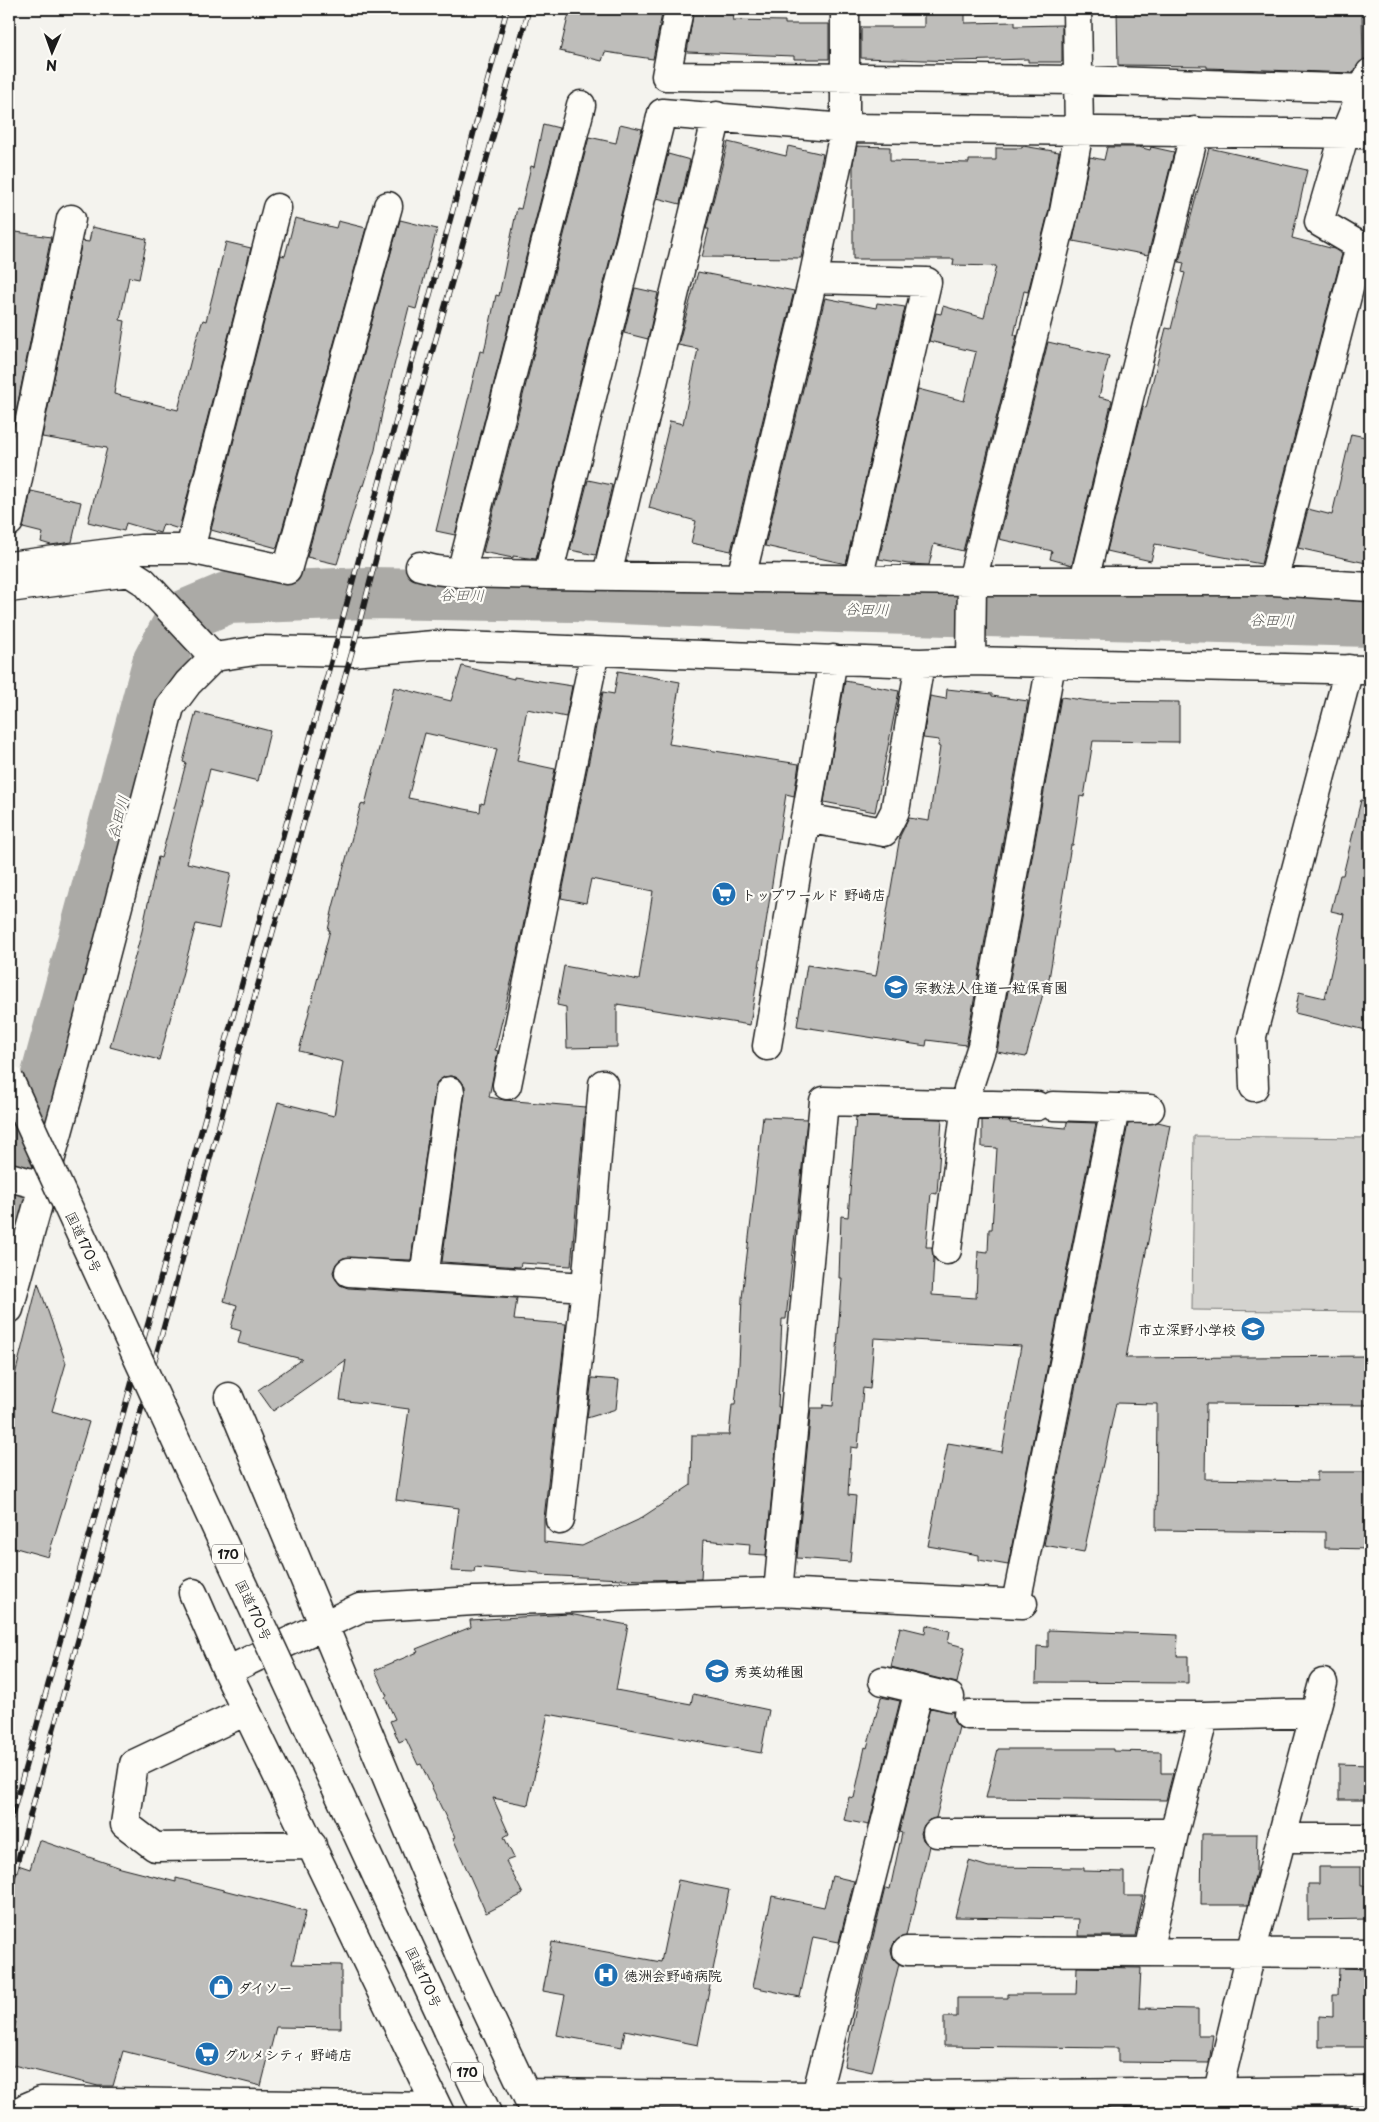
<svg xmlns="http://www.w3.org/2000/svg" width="1379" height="2122" font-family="'Playpen Sans','Klee One',sans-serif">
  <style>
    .green { fill: #d4d3cf; stroke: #787876 }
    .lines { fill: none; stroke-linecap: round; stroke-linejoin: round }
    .river { stroke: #abaaa6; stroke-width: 52 }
    .building { fill: #bebdba; stroke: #1c1c1c; fill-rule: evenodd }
    .minor-casing { stroke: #1c1c1c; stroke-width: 31 }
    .highway-casing { stroke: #1c1c1c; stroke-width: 31 }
    .minor { stroke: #fdfcf7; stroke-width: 28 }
    .highway { stroke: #fdfcf7; stroke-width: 28 }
    .rail-casing { stroke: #1c1c1c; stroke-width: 5.5 }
    .rail { stroke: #fdfcf7; stroke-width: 4; stroke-dasharray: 11; stroke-linecap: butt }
    .highway-bridge-casing { stroke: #1c1c1c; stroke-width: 31; stroke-linecap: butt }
    .highway-bridge { stroke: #fdfcf7; stroke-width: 28 }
    .labels { text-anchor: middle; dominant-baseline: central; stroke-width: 4.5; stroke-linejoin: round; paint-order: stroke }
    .shield { fill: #fdfcf7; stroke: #605f5e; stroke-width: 1 }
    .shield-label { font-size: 12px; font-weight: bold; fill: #1c1c1c }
    .poi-label { font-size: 14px; font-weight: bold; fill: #1c1c1c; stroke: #fdfcf7; text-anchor: start }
    .street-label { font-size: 14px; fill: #1c1c1c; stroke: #fdfcf7 }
    .water-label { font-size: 15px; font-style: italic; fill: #5c5c5a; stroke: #fdfcf7 }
  </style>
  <rect width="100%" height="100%" fill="#f4f3ee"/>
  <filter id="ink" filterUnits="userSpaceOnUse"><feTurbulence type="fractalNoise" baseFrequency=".02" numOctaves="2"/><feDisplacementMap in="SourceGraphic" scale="10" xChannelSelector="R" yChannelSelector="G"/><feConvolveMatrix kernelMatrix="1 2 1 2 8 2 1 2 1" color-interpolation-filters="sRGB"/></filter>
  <g filter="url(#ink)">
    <path class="green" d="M1194,1136L1370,1138V1312L1192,1310Z"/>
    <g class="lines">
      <path class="river" d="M9,1216L158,663L182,617L227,598L368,593L575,596L837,607L1370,621"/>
    </g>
    <path class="building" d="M570,9H663L653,59L605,52L602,61L560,51Z
      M694,9H735L733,20L785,21V24H829V59H794V56L687,52Z
      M924,9H965V23L1015,22V26L1062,25V62H1028V59L956,61L861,58V27H924Z
      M1117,9H1362L1363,60L1353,73L1207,68V66L1118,65Z
      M543,124L559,128L455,535L436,531L480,351L484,352L496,295L499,296L517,208L521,209L531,166L534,167Z
      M620,124L642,129L536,559L513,556V558L483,552L589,137L616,143Z
      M728,142L786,156L788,146L823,154L801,258L702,257L709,229H706Z
      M857,146L890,147V161L969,163V160H996V148H1022L1023,146L1059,152L1049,209L1028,292L1024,291L1014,335H1017L963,551L934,544L929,565L908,564L879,559L918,389L964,401L976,352L929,341L936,313L941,314L943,306L984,318L996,266L953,265L954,259H853V163Z
      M1107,147H1139L1150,150L1151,147L1174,152L1148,255L1073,241L1090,157L1104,160Z
      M1209,148L1307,170L1292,238L1334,249L1342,254L1261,564L1155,544L1151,561L1107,551L1143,407L1146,408L1166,328L1171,329L1185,273L1182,272L1184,263L1179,262Z
      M668,154L690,160L680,204L657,198Z
      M295,218L336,228L338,221L366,228L277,548L211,530L281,255L285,256Z
      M400,220L437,229L416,309L409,307L382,413L375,450L364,486L362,485L356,503L337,564L307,557Z
      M92,227L147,239L139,279L129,277L120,320L125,321L114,394L178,410L196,340L203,320L206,321L226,242L251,248L179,529L163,524L160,533L126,523L124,531L88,522L107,448L42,437L82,241L89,242Z
      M9,231L51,237L12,432L9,431Z
      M698,272L794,291L731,551L691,543L696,521L649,508L670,421L683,424L698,349L678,345Z
      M635,288L658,293L648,339L624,333Z
      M825,298L876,308L877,303L905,307L846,564L765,546Z
      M1048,342L1109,356L1099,397L1112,400L1072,565L1050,559L1052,551L999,539Z
      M1351,434L1370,438V547L1366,563L1298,548L1308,509L1332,515Z
      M588,480L612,485L596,555L570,550Z
      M31,491L81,502L72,542L51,545L41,542L43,533L23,528Z
      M462,666L514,679V677L572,686L566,717L527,709L517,761L555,769L515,966L495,1050L498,1051L489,1097L504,1100L585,1107L571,1266L521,1263L520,1267L442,1262L465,1093V1086L460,1079L452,1076L444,1077L438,1081L435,1089L411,1260L343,1258L336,1264L333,1272L335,1278L340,1285L348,1288L517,1298L514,1320L566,1324L544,1518V1542L582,1546L638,1520L691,1485L692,1435H729L732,1405H735L739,1365L742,1298L763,1117L807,1119L786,1319H782L778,1407H780L766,1555L749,1554L750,1544L703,1540L701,1579L643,1580L539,1575V1573L475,1567L474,1572L451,1571L459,1508L396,1500L409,1409L340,1400L346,1360L273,1411L258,1390L302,1359L238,1343L241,1331L231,1328L237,1305L224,1301L278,1102L334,1116L343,1062L299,1051L330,930H328L333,907L361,804L365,805L394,687L451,701ZM425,733L497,749L484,804L481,803L480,812L408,798Z
      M618,671L680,682L669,744L799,764L794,796L786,794L750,1025L617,1004V1047L567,1048L566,1007L557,1005L564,966L639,980L653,891L591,879L586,903L561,898L603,692L614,694Z
      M845,681L899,691L875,812L824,802Z
      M947,689L992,694V696L1028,701L966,1045L927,1040L926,1046L797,1026L807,965L876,976L900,836L909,818L929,821L940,747L938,746L939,740L923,738L930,696L946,699Z
      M1061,697L1090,701L1179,702V742L1093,741L1084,797L1080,796L1073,845H1071L1047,991L1044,990L1026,1057L997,1052Z
      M196,712L270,731L258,781L210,769L187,863L231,873L219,929L196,924L159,1060L110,1047L142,931L158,857L161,858L186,763L183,762Z
      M1361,800L1370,801V1013L1366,1030L1295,1013L1299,992L1325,998L1344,914L1331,911L1340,875H1343Z
      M856,1117L942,1119L937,1194L931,1193L926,1247H932L934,1258L932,1295L976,1298L978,1251L988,1252L989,1229H992L997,1148L982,1147V1120L1010,1121V1123L1066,1128L1067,1122L1096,1123L1008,1565L979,1560V1555L928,1546L948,1443L1002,1452L1021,1346L874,1338L870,1389L863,1388L858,1448L851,1447L848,1495L856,1496L850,1562L797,1558L811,1408H823V1405L833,1406L842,1278H839L841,1216L848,1217Z
      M1158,1122L1170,1125L1126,1358L1370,1356V1405L1206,1404L1205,1479L1317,1481V1472H1370V1549L1325,1548V1532L1156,1530L1157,1404L1116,1403L1084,1552L1044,1545L1128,1124Z
      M38,1283L66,1363L52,1411L89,1422L48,1557L9,1546V1399Z
      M592,1378L619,1380L616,1409L587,1418Z
      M569,1614L628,1625L616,1690L691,1704L693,1694L769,1710L761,1753L548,1714L528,1805L493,1798L509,1834L504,1837L514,1858L506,1861L523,1894L486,1913L453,1838L455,1837L421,1764L418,1765L406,1739L399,1742L390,1721L395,1719L385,1697L387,1696L375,1670L418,1652L416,1649L471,1627L470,1620Z
      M926,1625L950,1631L948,1643L965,1647L957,1683L891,1667L900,1627L925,1633Z
      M1048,1630L1178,1635L1177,1656H1188V1683L1036,1682L1037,1646L1048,1647Z
      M881,1697L900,1701L869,1825L844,1820L849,1797L854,1798L865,1747L867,1748Z
      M930,1708L953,1712L954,1722L959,1727L936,1818L929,1820L924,1825L921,1833L923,1840L929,1846L913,1915L911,1914L906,1936L894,1943L891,1950L893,1958L899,1964L872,2072L844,2066L857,2003L885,1888L890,1889L902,1833L899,1832Z
      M998,1749H1113V1751L1161,1752V1773H1173L1166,1800L986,1798Z
      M1339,1764L1370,1765V1800H1339Z
      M1202,1834H1257L1256,1872L1248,1905H1201Z
      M39,1840L121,1868L176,1882V1878L306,1911L292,1964L341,1965V2028L276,2027L261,2086L123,2051L113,2086H98L9,2064V2049L16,2022L9,2019V1862L30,1869Z
      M969,1861L989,1867L1084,1868V1871L1124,1872V1896H1143L1135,1936H1078L1079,1919L955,1917Z
      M1319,1867H1361V1886H1370V1919L1308,1920V1884H1319Z
      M832,1876L854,1881L839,1942L813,1937L800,1997L753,1987L772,1896L824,1907Z
      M678,1880L729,1890L698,2045L625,2030L622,2047L557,2035L565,1995L543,1991L552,1942L661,1962Z
      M1077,1967L1141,1968L1139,2008L1198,2009V2035H1213L1209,2063L1118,2062V2048L944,2046V2017H957V1998H1008V1994H1076Z
      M1339,1968L1370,1969V2047H1319V2016L1333,2017V1995H1338Z"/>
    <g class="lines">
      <defs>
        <path id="minor" d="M679,9L666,76L1077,80L1370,89
          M813,279L927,282L858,579
          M9,522L71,219
          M190,549L277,208
          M9,566L141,549H190L287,570L388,206
          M420,566L436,570L461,573L548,575L972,581H1273L1370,587
          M461,573L581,105
          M548,575L662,113L845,128L1370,134
          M607,575L717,116
          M741,578L813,279L845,128V9
          M1084,580L1195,131
          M1273,581L1360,246L1319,222L1345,133L1370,73
          M9,588L129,572L143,581L214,657
          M971,661L972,581L1064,212L1079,131L1077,9
          M805,818L884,832L895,811L920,663
          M767,1046L833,659
          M507,1085L595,651
          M1254,1087L1252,1036L1349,669
          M1053,1106L1150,1109
          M9,1177L43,1186
          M947,1250L968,1089L982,1046L1051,664
          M349,1272L586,1287
          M424,1277L450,1091
          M9,1309L73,1078L170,707L188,683L214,657L261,650L352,652L434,645L920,663L971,661L1370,670
          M229,1397L461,1956L535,2113
          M560,1520L586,1287L603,1084
          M778,1592L824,1101L1037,1106
          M193,1593L227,1671L440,2113
          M1016,1603L1115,1109
          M227,1671L360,1608L474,1601L778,1592L1023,1604
          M883,1681L950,1697
          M246,1711L134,1764L125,1824L155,1847L312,1845
          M968,1715L1204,1716L1315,1713
          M937,1833H1174
          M1283,1838H1370
          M907,1951L1370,1953
          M1148,1952L1174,1833L1204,1716
          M1218,2091L1251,1953L1323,1683
          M526,2093L816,2096L1370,2091
          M816,2096L919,1690
          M19,2113L27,2107L41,2101L437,2107"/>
        <path id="highway" d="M448,2030L487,2113"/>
      </defs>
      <use href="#minor" class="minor-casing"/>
      <use href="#highway" class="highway-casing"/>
      <use href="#minor" class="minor"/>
      <use href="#highway" class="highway"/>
      <defs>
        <path id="rail" d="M9,1826L334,651L507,9
          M9,1892L244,1034L352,652L396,480L529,9"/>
      </defs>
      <use href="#rail" class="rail-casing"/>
      <use href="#rail" class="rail"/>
      <defs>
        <path id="highway-bridge" d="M9,1079L448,2030"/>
      </defs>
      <use href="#highway-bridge" class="highway-bridge-casing"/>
      <use href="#highway-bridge" class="highway-bridge"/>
    </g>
  </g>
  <defs>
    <symbol id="supermarket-disc" viewBox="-11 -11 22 22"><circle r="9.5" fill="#1f6fb2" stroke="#fdfcf7"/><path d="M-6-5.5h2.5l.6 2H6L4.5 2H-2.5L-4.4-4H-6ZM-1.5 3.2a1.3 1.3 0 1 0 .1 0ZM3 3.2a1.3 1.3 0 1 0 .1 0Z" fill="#fff"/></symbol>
    <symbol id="school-disc" viewBox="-11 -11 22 22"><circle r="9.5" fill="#1f6fb2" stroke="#fdfcf7"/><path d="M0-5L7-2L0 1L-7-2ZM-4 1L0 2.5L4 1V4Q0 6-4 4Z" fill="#fff"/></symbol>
    <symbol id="hospital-disc" viewBox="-11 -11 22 22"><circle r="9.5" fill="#1f6fb2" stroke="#fdfcf7"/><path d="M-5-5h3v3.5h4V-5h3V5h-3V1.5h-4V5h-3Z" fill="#fff"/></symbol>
    <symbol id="shop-disc" viewBox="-11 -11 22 22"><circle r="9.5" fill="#1f6fb2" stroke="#fdfcf7"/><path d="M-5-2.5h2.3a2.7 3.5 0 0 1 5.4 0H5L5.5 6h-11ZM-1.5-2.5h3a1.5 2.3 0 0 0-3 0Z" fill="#fff"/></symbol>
  </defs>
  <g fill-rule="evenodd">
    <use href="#supermarket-disc" x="710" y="880" width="28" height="28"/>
    <use href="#school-disc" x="882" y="973" width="28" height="28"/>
    <use href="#school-disc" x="1239" y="1315" width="28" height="28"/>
    <use href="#school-disc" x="703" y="1657" width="28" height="28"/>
    <use href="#hospital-disc" x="592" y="1961" width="28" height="28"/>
    <use href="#shop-disc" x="207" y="1973" width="28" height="28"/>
    <use href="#supermarket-disc" x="193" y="2040" width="28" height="28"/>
  </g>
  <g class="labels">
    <g class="shield">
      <rect x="212" y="1544.5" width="32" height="19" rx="4"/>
      <rect x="451" y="2062.5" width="32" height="19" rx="4"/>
    </g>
    <g class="shield-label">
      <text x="228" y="1554">170</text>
      <text x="467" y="2072">170</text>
    </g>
    <g class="poi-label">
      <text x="742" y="894">トップワールド 野崎店</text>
      <text x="914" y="987">宗教法人住道一粒保育園</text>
      <text x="1236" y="1329" text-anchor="end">市立深野小学校</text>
      <text x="734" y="1671">秀英幼稚園</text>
      <text x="624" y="1975">徳洲会野崎病院</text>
      <text x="238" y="1987">ダイソー</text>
      <text x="224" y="2054">グルメシティ 野崎店</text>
    </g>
    <g class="street-label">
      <text transform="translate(84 1242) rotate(65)">国道170号</text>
      <text transform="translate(254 1610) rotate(65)">国道170号</text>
      <text transform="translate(424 1977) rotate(65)">国道170号</text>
    </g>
    <g class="water-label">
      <text transform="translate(462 594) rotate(1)">谷田川</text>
      <text transform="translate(867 608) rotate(2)">谷田川</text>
      <text transform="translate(1272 619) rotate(2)">谷田川</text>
      <text transform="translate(117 817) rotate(-75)">谷田川</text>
    </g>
  </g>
  <rect width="1379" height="2122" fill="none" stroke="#fdfcf7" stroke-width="30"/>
  <rect x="15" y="15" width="1349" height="2092" fill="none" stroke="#1c1c1c" stroke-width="2" filter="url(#ink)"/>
  <g transform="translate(52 52) rotate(182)" stroke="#fdfcf7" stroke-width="4" paint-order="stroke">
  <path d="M0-4L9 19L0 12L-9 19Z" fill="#1c1c1c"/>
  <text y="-8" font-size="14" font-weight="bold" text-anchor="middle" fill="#1c1c1c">N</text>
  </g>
</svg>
